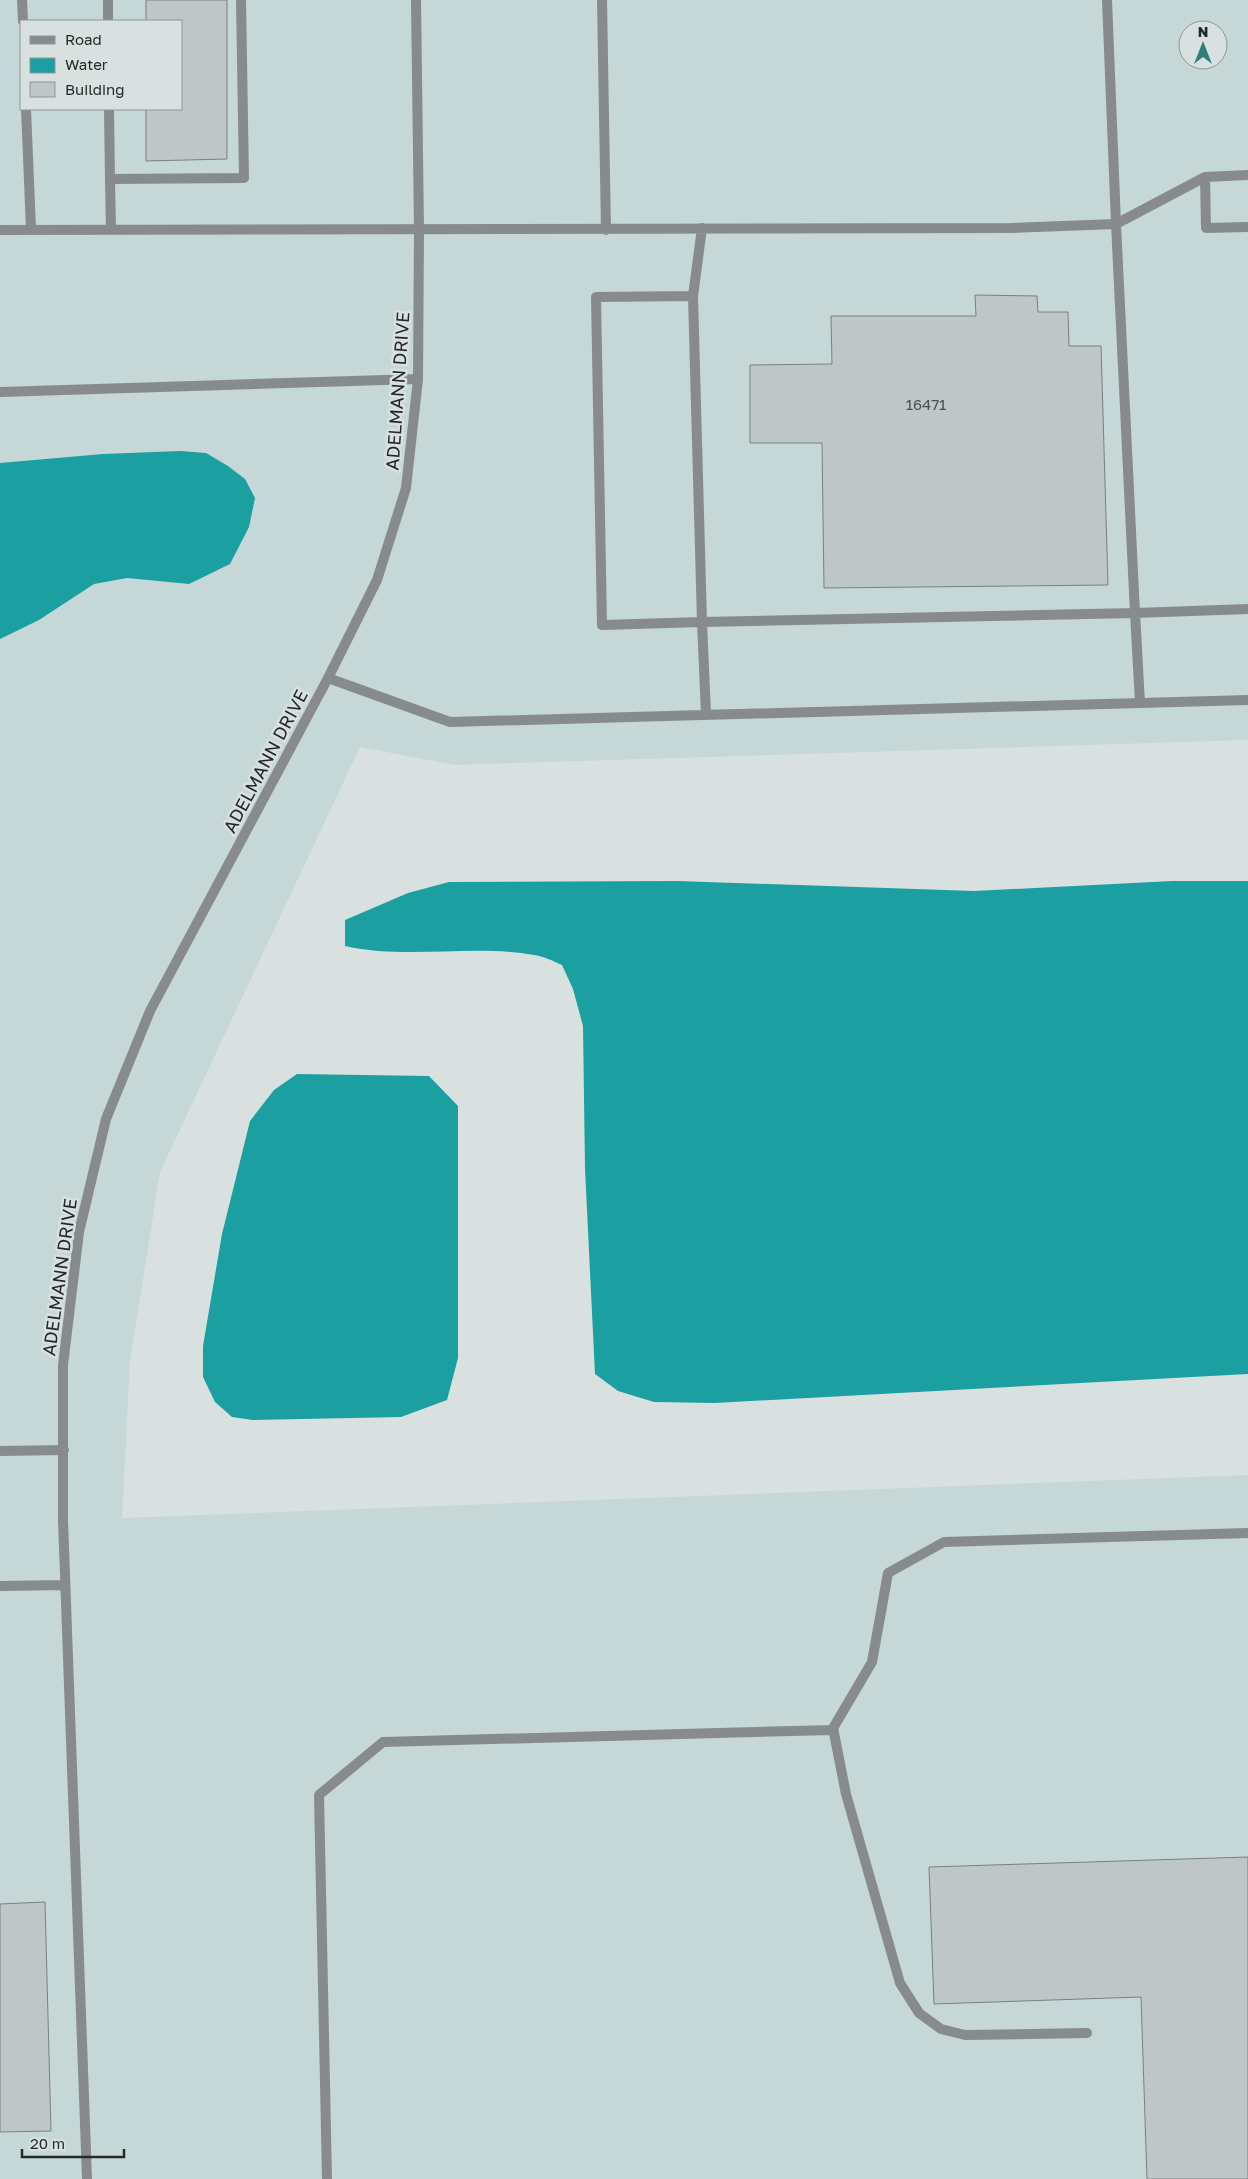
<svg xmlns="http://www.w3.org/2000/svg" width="1248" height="2179" font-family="'Golos Text',sans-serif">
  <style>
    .built { fill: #c5d7d7; fill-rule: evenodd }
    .water { fill: #1b9fa1 }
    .building { fill: #bec7c6; stroke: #788080 }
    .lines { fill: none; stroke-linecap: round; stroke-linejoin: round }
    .service { stroke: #878b8b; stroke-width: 10 }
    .minor { stroke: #878b8b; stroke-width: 10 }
    .labels { text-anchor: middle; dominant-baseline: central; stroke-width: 5; stroke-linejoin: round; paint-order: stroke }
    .number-label { font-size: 15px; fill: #4b5050 }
    .street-label { font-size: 18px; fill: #252828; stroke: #d8e1e0 }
  </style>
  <rect width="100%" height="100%" fill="#d8e1e0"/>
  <path class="built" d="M0,0H1248V740L455,765L360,747L160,1172L130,1361L122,1518L1248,1475V2179H0ZM21,21H181V109H21ZM1188,30H1218V60H1188Z"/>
  <path class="water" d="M180,451L206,453L228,466L245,479L255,498L249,527L230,564L189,584L127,578L94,584L39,620L0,639V463L103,454Z
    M677,881L974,891L1172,881H1248V1374L715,1403L654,1402L618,1391L595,1374L585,1169L583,1026L573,989L562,965C553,961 543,956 534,955C472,944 407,960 345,946V920L408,893L449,882Z
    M297,1074L429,1076L458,1106V1358L447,1400L401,1417L253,1420L232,1417L215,1402L203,1377V1346L222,1234L250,1121L274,1090Z"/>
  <path class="building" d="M146,0H227V159L146,161V109H181V21H146Z
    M975,295L1037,296L1038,312H1068L1069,346H1101L1108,585L824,588L822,443H750V365L832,364L831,316H976Z
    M1248,1857V2179H1147L1141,1997L934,2004L929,1867Z
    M45,1902L51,2131L0,2132V1904Z"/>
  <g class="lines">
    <path class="service" d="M22,0L23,21
      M108,0V21
      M602,0L606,230
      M26,109L31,229
      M109,109L110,179
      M1205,177L1206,228L1248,227
      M0,230L1011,228L1116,224L1107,0
      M111,230L110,179L244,178L241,0
      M693,296L702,228
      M0,392L418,379
      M328,678L450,722L1248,700
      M1140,703L1135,613L1248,609
      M706,715L702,622L602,625L596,297L693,296L702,622L1135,613L1116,224L1205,177L1248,175
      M0,1451L64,1450
      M63,1520L87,2179
      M0,1586L65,1585
      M833,1728L846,1794L900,1983L919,2013L941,2029L965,2035L1087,2033
      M327,2179L319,1795L383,1742L832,1730L872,1662L888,1573L944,1542L1248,1533"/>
    <path class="minor" d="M63,1520V1365L79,1232L106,1119L150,1011L328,678L377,580L406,488L418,379L419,230L416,0"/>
  </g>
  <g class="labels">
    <g class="number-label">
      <text x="926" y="404">16471</text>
    </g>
    <g class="street-label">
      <text transform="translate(397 391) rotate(-86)">ADELMANN DRIVE</text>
      <text transform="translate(265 761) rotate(-62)">ADELMANN DRIVE</text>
      <text transform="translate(59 1277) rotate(-82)">ADELMANN DRIVE</text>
    </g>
  </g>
  <rect x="20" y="20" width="162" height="90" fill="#d8e1e0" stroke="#909796"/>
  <rect x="30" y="36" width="25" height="8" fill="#878b8b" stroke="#909796"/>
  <text x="65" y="45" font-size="15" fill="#252828">Road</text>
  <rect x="30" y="58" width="25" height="15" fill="#1b9fa1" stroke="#909796"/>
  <text x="65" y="70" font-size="15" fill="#252828">Water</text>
  <rect x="30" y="82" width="25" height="15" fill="#bec7c6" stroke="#909796"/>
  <text x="65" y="95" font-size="15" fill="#252828">Building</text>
  <g transform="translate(1203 45)"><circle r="24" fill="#d8e1e0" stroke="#909796"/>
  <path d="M0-4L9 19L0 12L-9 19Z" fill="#337d7d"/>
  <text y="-8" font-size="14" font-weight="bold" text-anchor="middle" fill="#252828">N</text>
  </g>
  <path d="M22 2149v8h102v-8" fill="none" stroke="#252828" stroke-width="2.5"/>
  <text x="30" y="2149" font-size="15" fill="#252828" stroke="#d8e1e0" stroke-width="4" paint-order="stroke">20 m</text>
</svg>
